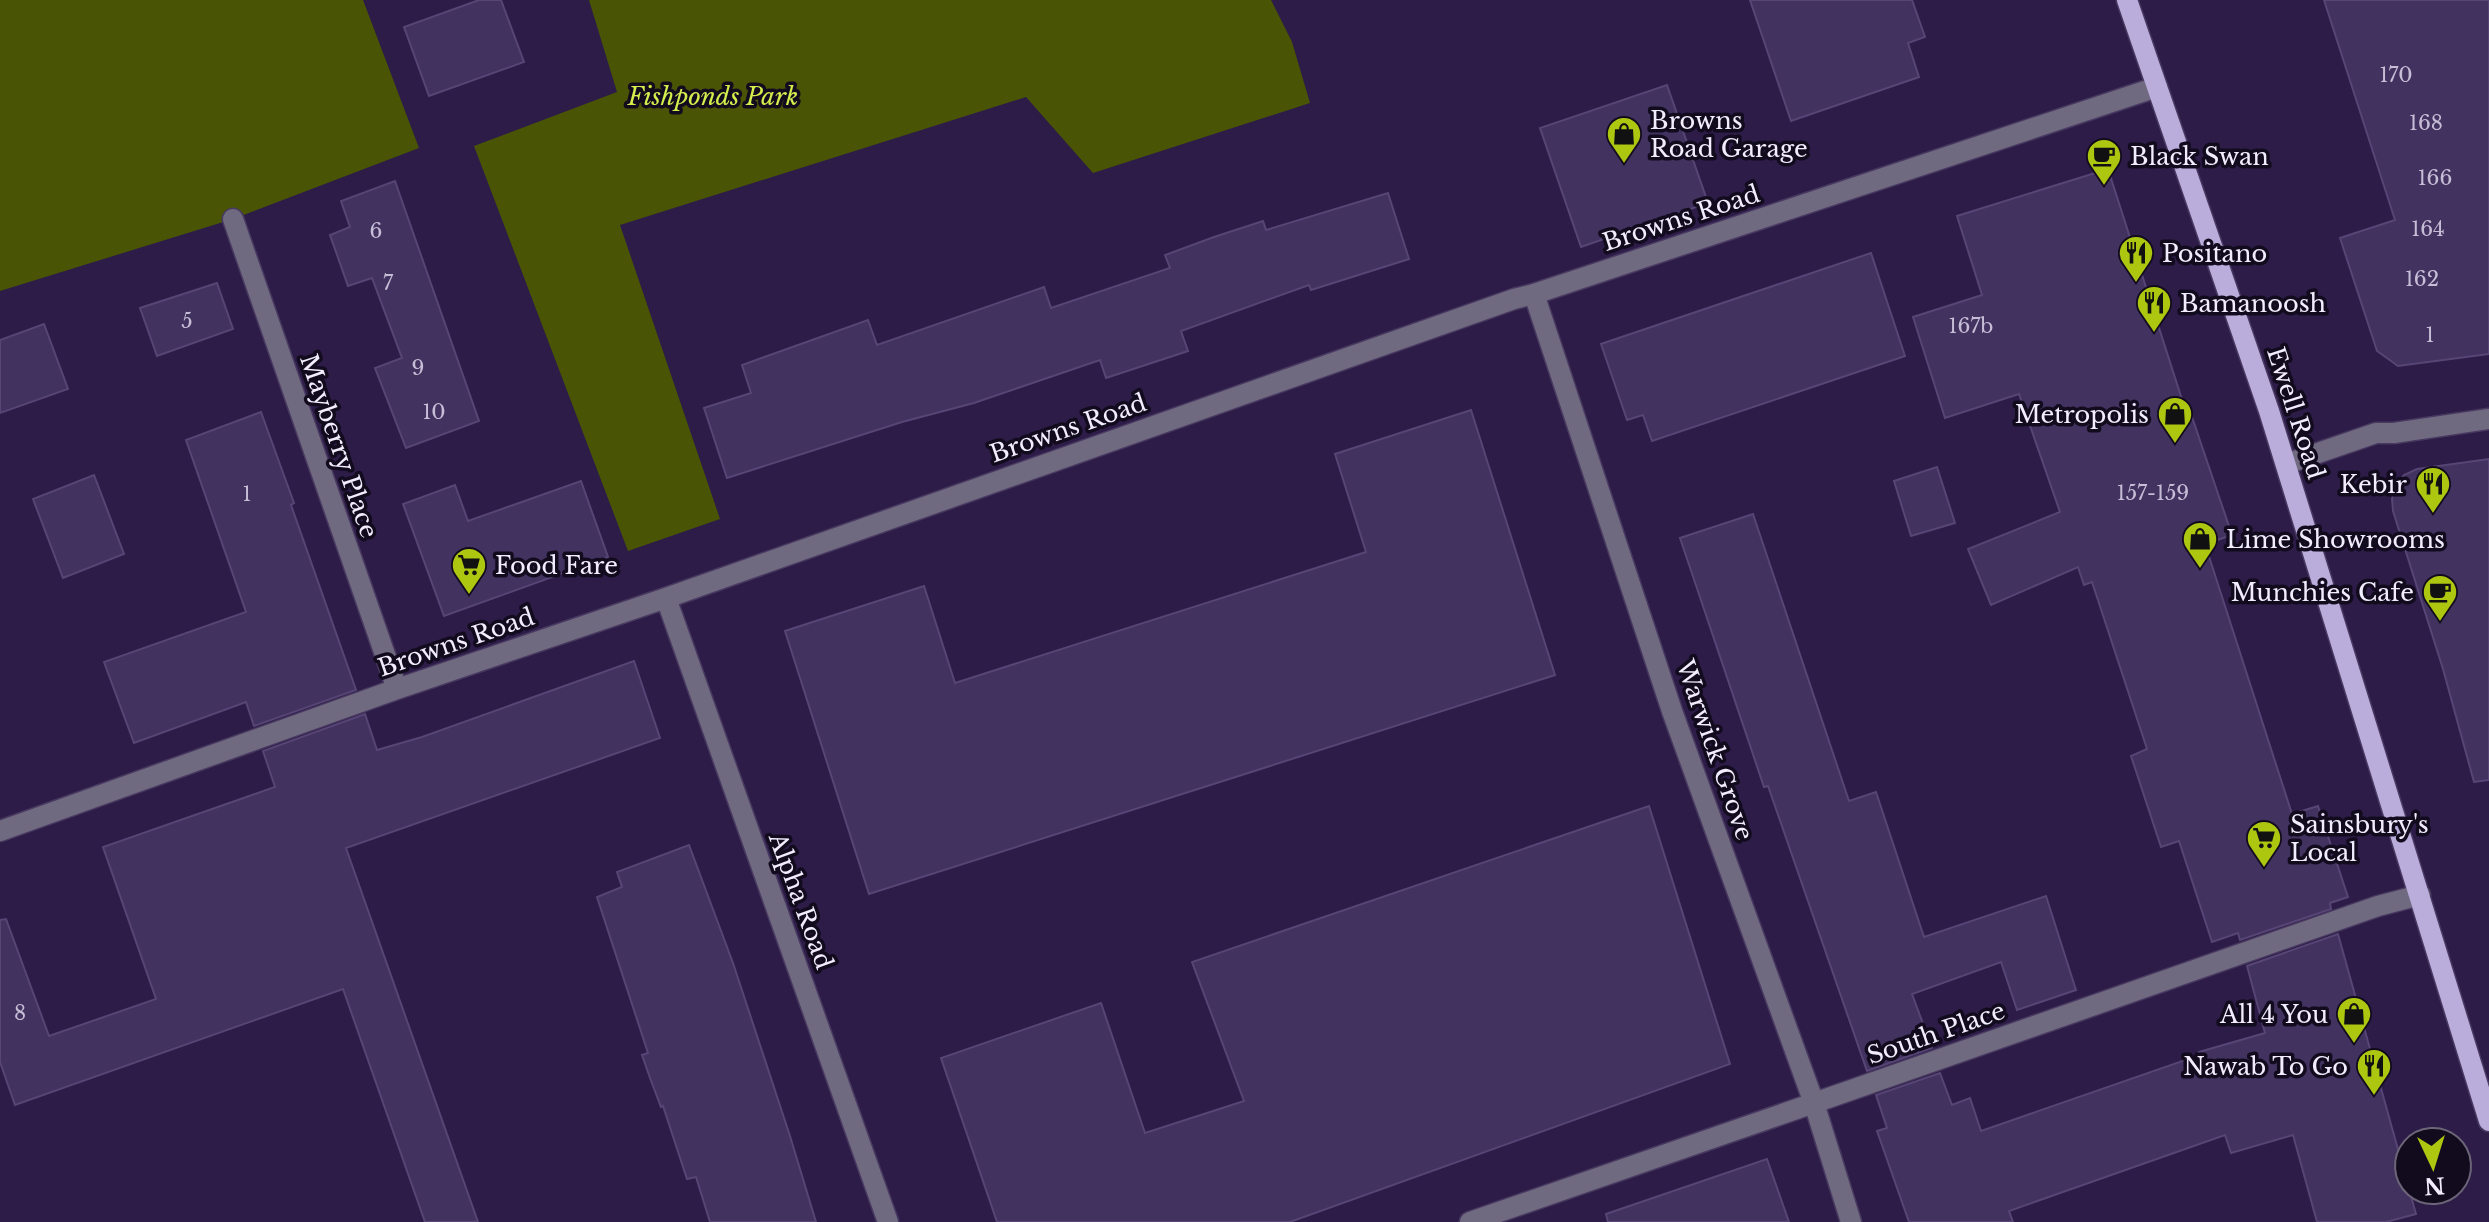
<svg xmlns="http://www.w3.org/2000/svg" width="2489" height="1222" font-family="'Libre Baskerville',serif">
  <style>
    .green { fill: #495505 }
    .building { fill: #423260; stroke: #564575; stroke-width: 2 }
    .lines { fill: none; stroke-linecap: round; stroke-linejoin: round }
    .pedestrian-casing { stroke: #483961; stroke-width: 23 }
    .minor-casing { stroke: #483961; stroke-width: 23 }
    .primary-casing { stroke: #483961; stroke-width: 23 }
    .pedestrian { stroke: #706a80; stroke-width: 20 }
    .minor { stroke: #706a80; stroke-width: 20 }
    .primary { stroke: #baacdb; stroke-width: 20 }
    .labels { text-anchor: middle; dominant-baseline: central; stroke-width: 7; stroke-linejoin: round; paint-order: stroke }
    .number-label { font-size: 20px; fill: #c6bed6 }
    .park-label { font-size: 24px; font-style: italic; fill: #d3ee4d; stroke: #120b1e }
    .poi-label { font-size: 24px; fill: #f2edfe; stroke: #120b1e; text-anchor: start }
    .street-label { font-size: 24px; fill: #f2edfe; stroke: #120b1e }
  </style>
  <rect width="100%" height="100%" fill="#2c1c47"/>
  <path class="green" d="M0,0H363L419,148L233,219L0,291Z
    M589,0H1271L1292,42L1310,103L1093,173L1026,97L620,225L720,519L628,551L474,146L617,92Z"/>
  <path class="building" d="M479,0H501L524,62L429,96L404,27Z
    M1750,0H1912L1925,37L1908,43L1919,77L1791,121Z
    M2324,0H2489V354L2398,366L2377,351L2340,238L2395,220Z
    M1667,85L1708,203L1581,247L1540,128Z
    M2108,169L2187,415L2191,414L2232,535L2205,544L2292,814L2318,806L2348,897L2330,903L2331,909L2240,940L2238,933L2212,942L2179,841L2161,847L2131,756L2147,749L2092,582L2084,585L2078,567L1991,605L1968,549L2060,512L2019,394L1945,418L1913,317L1982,295L1957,216Z
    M395,181L479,421L406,448L375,368L402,358L372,278L348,286L330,235L350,227L341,201Z
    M1388,193L1409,259L1311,290L1309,285L1181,331L1188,351L1106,378L1100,360L974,403L902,422L727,478L704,408L751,393L742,365L868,320L877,345L1044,287L1051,308L1170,268L1165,255L1214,237L1263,221L1266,230Z
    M1871,253L1905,356L1652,441L1643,415L1627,420L1601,344Z
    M217,283L233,329L157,356L140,308Z
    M44,324L68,389L0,413V340Z
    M1471,410L1555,675L869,894L785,631L924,586L955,683L1366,552L1335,454Z
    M261,412L294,503L291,505L356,690L254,726L246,702L134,743L104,662L246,612L186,440Z
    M2489,459V780L2474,782L2443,669L2393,511L2392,499L2395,488L2404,475L2417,469Z
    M1937,467L1955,523L1911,536L1894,481Z
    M94,475L124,554L63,578L33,499Z
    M581,481L608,557L444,616L403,504L455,485L468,521Z
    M1753,514L1849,801L1876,792L1924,937L2046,896L2076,990L2017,1010L2001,962L1912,994L1932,1048L1867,1071L1768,786L1764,787L1680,538Z
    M634,661L660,738L346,848L478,1222H425L343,989L15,1105L0,1062V920L6,919L49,1036L156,999L103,847L275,787L263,751L365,714L377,750L422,737Z
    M1649,806L1730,1064L1290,1222H997L941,1058L1101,1003L1145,1133L1244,1101L1192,962Z
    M689,845L733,963L790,1136L816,1222H710L696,1177L687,1179L663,1106L661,1107L650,1078L642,1055L648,1053L597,897L622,887L617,872Z
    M2338,934L2416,1214L2386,1222H2317L2293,1135L2231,1153L2225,1135L2009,1211L2013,1222H1909L1877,1131L1887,1128L1876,1095L1940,1073L1952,1105L1970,1098L1981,1131L2200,1055L2199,1052L2265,1033L2247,966Z
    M1767,1159L1789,1222H1608L1606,1214Z"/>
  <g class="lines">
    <defs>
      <path id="pedestrian" d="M1814,1103L2378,906L2420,895"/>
      <path id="minor" d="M233,219L397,689
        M1534,294L1672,711L1814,1103L1851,1222
        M2286,464L2376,433H2394L2489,419
        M666,598L888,1222
        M0,831L397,689L666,598L1514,299L1534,294L2157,87
        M1470,1222L1814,1103"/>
      <path id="primary" d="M2127,0L2269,411L2489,1121"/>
    </defs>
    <use href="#pedestrian" class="pedestrian-casing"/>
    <use href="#minor" class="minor-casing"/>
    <use href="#primary" class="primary-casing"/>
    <use href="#pedestrian" class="pedestrian"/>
    <use href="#minor" class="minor"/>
    <use href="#primary" class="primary"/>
  </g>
  <defs>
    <symbol id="shop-pin" viewBox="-11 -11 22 30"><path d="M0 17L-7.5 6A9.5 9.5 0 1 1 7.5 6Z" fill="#adc610" stroke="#120b1e"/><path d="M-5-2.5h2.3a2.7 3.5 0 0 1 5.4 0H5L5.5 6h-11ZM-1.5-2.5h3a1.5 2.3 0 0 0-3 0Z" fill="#111"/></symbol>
    <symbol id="cafe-pin" viewBox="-11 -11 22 30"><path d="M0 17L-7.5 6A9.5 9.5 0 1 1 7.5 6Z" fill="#adc610" stroke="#120b1e"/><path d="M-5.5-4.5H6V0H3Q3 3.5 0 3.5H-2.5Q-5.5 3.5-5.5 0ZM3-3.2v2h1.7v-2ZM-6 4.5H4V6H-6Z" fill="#111"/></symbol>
    <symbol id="restaurant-pin" viewBox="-11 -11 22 30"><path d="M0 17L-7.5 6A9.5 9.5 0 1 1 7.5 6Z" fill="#adc610" stroke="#120b1e"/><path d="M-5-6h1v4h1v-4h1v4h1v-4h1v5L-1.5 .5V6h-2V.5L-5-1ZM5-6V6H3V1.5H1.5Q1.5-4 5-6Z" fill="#111"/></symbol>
    <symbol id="supermarket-pin" viewBox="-11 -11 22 30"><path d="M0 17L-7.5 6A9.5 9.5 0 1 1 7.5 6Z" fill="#adc610" stroke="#120b1e"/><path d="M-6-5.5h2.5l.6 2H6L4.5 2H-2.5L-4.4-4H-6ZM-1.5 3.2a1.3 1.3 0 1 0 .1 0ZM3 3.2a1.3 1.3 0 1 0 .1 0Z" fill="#111"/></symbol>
  </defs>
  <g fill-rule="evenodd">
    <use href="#shop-pin" x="1604" y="114" width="40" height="54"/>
    <use href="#cafe-pin" x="2084" y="136" width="40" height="54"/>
    <use href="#restaurant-pin" x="2116" y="233" width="40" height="54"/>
    <use href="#restaurant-pin" x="2134" y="283" width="40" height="54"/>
    <use href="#shop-pin" x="2155" y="394" width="40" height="54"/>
    <use href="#restaurant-pin" x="2413" y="464" width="40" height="54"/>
    <use href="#shop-pin" x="2180" y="519" width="40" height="54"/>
    <use href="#supermarket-pin" x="449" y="545" width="40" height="54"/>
    <use href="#cafe-pin" x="2420" y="572" width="40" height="54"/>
    <use href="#supermarket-pin" x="2244" y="818" width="40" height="54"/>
    <use href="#shop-pin" x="2334" y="994" width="40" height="54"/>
    <use href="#restaurant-pin" x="2354" y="1046" width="40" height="54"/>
  </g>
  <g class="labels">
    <g class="number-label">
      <text x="2396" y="75">170</text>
      <text x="2426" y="123">168</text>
      <text x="2435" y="178">166</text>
      <text x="2428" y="229">164</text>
      <text x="376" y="231">6</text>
      <text x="2422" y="279">162</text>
      <text x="388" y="283">7</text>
      <text x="187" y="321">5</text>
      <text x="1971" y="326">167b</text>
      <text x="2430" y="335">1</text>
      <text x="418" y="368">9</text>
      <text x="434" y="412">10</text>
      <text x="2153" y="493">157-159</text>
      <text x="247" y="494">1</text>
      <text x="20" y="1013">8</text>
    </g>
    <g class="park-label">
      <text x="713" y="96">Fishponds Park</text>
    </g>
    <g class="poi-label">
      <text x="1650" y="120">Browns<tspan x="1650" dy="28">Road Garage</tspan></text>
      <text x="2130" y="156">Black Swan</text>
      <text x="2162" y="253">Positano</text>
      <text x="2180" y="303">Bamanoosh</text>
      <text x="2149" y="414" text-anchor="end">Metropolis</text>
      <text x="2407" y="484" text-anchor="end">Kebir</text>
      <text x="2226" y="539">Lime Showrooms</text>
      <text x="495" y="565">Food Fare</text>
      <text x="2414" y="592" text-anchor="end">Munchies Cafe</text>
      <text x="2290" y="824">Sainsbury's<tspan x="2290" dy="28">Local</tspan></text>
      <text x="2328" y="1014" text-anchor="end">All 4 You</text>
      <text x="2348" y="1066" text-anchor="end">Nawab To Go</text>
    </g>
    <g class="street-label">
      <text transform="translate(1681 218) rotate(-18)">Browns Road</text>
      <text transform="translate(2296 413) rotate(72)">Ewell Road</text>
      <text transform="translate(1068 428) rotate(-19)">Browns Road</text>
      <text transform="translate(339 446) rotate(71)">Mayberry Place</text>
      <text transform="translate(456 642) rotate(-19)">Browns Road</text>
      <text transform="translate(1715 750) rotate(71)">Warwick Grove</text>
      <text transform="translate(801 901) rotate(70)">Alpha Road</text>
      <text transform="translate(1936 1033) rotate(-19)">South Place</text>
    </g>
  </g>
  <g transform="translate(2433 1166) rotate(176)"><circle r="38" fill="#120b1e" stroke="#6c6578" stroke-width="2"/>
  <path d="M0-6L14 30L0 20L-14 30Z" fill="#adc610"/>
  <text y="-12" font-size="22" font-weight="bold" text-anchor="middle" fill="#f2edfe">N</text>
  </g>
</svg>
